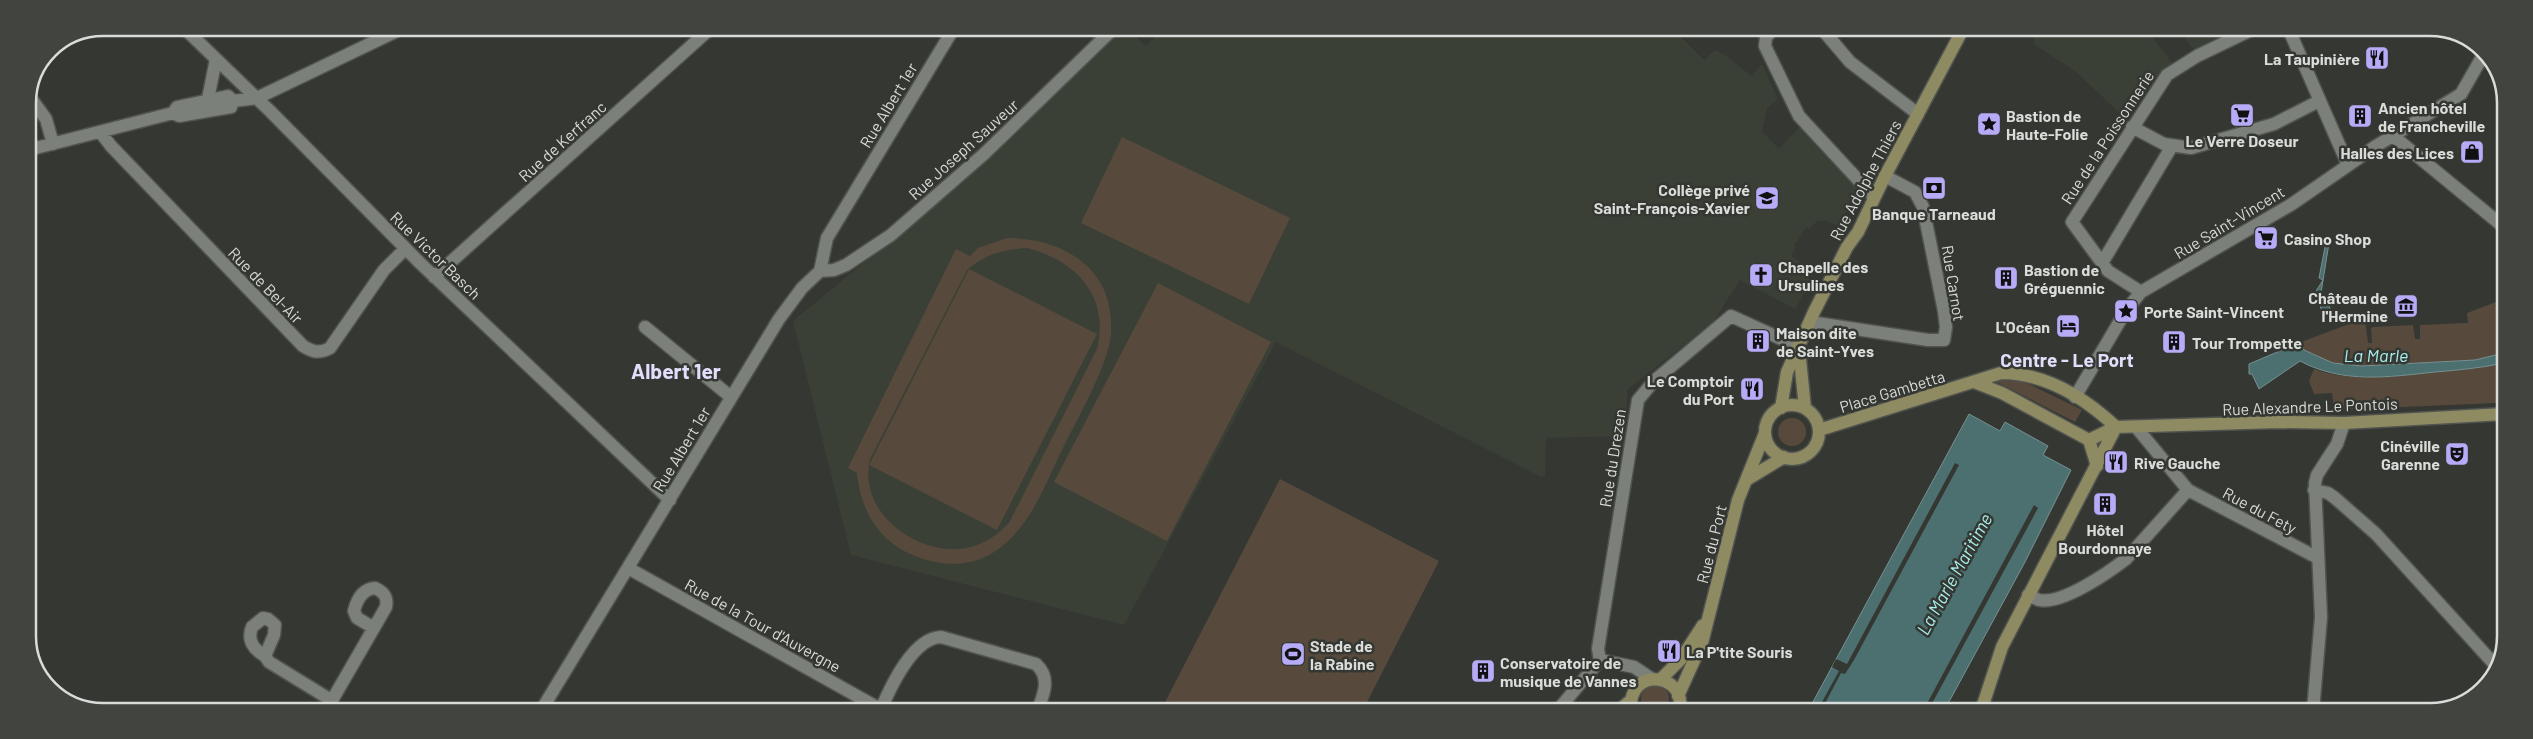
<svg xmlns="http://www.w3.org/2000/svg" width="2533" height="739" font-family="Barlow,sans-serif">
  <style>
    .built { fill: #3a4036 }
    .green { fill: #574a3d; fill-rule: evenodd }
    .water { fill: #4c7070; stroke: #779090 }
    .pier { fill: #343732 }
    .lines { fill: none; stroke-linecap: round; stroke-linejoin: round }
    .minor-casing { stroke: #51534f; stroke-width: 15 }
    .secondary-casing { stroke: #51534f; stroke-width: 15 }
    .minor { stroke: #7c807a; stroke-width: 12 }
    .secondary { stroke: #8e8b62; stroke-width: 12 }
    .labels { text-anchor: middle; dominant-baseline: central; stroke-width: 5; stroke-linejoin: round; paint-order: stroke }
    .poi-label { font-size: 16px; font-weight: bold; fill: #dadcd9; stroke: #343732; text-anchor: start }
    .street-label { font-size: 16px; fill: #dadcd9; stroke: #343732 }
    .water-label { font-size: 18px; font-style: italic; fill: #a8f0ef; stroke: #343732 }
    .quarter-label { font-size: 19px; font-weight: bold; fill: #e1ddfb; stroke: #343732 }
    .district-label { font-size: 21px; font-weight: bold; fill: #e1ddfb; stroke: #343732 }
    .rim { fill: none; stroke: #dadcd9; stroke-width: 2.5 }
  </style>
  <rect width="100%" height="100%" fill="#343732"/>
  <path class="built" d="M1121,29H1128L1146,46L1163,29H1673L1704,60L1715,50L1725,55L1752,76L1762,64L1778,99L1767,108L1762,131L1779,149L1801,125L1855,181L1857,193L1838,226L1826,221H1817L1809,229L1806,227L1794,246L1796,247L1791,256L1810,268L1805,276L1811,280L1795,309L1740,280L1713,322L1627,390V419L1624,436L1546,438L1545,476L1541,477L1276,342L1124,625L851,555L793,321L957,186Z
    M2037,30H2147L2173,64L2130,108L2132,110L2124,117L2074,70L2033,44Z
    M2178,30H2229L2195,51Z"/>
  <path class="green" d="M1122,137L1290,218L1249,304L1081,223Z
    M1007,238C1053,238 1103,260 1110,311C1111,321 1112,332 1110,341C1103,375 1078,417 1063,448C1044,486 1029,533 989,555C962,569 933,565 906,552C875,536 860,506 857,473L848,468L956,249L970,256L978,248ZM1028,248C1076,261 1110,296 1097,349L1009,523C997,535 985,544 967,548C918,557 857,513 870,459L967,270C985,254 1005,249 1028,248Z
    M969,269L1097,334L997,530L869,465Z
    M1158,283L1271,342L1167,541L1054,482Z
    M2504,299V353L2475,360L2362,366L2333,363L2304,350L2301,342L2365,318L2368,343H2372L2371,328L2373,327L2413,325L2415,339H2420V325L2468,323L2467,313Z
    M2504,363V401L2496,403L2334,410L2332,393L2314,394L2309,381L2314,369C2354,383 2395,376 2436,372C2459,370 2481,368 2504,363Z
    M1993,380L2023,381L2082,410L2075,422Z
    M1778 432a14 14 0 1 1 28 0a14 14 0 1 1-28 0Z
    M1280,479L1439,561L1363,710H1161Z
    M1641 699a14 14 0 1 1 28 0a14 14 0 1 1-28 0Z"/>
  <path class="water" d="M2326,242L2329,243L2321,293L2327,300L2334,319L2326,322L2320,306L2313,296L2323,280L2319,278Z
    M2301,342L2304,350L2333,363L2362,366L2475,360L2504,353V363C2481,368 2459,370 2435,372C2388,377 2343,384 2300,361L2259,389L2252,374H2249V364Z
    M1969,414L2000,431L2005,422L2048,446L2043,455L2071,470L2025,562L1944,711H1808Z"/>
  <path class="pier" d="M1955,463L1959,465L1854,660L1845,674L1841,673L1821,711H1817L1839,671L1832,667L1836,659L1847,664Z
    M2034,505L2038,508L1929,709L1932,711H1923Z"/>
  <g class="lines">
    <defs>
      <path id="minor" d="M184,28L270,111L419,262L670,500
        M1772,29L1766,38L1765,46L1799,116L1874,197
        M1822,29L1850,62L1918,114
        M2289,30L2348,165
        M30,97L46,119L53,144
        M208,99L216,59
        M173,113L179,116L231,107L233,101
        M2132,127L2164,144L2191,148L2274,124L2319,101
        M101,133L111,146L303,346C313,352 319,354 330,348L384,270L405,249
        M2393,136L2505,228
        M28,150L173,113L177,107L228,96L233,101L257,98L403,28
        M2102,263L2172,146
        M820,271L834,270L846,265L891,235L984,154L1113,29
        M434,277L711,28
        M2141,292L2108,271L2072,222L2167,75L2197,56L2251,30
        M2128,308L2141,292L2292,204L2376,146L2461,94L2485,52
        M1810,322L1928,340H1944L1946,327L1944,311L1923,207L1915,192L1885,176
        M645,327L731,397
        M2075,397L2124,314
        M2136,427L2188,490L2318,558
        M2314,490L2328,493L2335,498L2376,534L2496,666
        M628,568L882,710
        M2028,595C2032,597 2036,599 2039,600C2062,605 2109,572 2126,559L2188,490
        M265,656C253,649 247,640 252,627L263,618L268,619L275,625L274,635L265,656L269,662L331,700
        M1600,660L1598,649L1638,400L1654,381L1731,316L1799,347
        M327,709L386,607C388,597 384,592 375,588C363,589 357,599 354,611L357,618L374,628
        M542,709L779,319L802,288L820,271L827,238L954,28
        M881,709C891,686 913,638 941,637L1036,664C1051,678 1044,693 1038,710
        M1557,711L1600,660L1634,667L1652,679
        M2313,711L2321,617L2315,483L2317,475L2337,444L2344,423"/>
      <path id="secondary" d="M1799,349L1805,408
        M1974,382L2002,393L2089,440L2097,466
        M1765 432a27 27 0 1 1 54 0a27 27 0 1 1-54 0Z
        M1781,408L1787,372L1814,312L1847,247L1858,232L1885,176L1963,29
        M1819,430L2001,373C2046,373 2085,398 2116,427
        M2089,440L2116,427L2278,422L2344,423L2504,414
        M1746,480L1784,457
        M1661,679L1681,659L1703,625
        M1678,696L1702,643L1738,500L1765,433
        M1618,711L1630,701
        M1631,711C1627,664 1689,674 1679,711
        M1981,711L2002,647L2116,427"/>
    </defs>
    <use href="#minor" class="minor-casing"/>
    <use href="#secondary" class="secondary-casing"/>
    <use href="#minor" class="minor"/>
    <use href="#secondary" class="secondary"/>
  </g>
  <defs>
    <symbol id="restaurant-square" viewBox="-11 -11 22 22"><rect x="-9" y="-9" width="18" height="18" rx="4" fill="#b7abf8" stroke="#343732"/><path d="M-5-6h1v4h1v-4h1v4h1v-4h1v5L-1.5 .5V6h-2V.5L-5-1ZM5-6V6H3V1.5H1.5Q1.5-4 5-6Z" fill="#111"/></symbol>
    <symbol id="supermarket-square" viewBox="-11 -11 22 22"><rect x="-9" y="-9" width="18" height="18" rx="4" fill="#b7abf8" stroke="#343732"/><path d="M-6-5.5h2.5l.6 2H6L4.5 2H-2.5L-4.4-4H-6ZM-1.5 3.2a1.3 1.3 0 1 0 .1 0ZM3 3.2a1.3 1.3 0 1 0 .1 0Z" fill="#111"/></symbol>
    <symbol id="building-square" viewBox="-11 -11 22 22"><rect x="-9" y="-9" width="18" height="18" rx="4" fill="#b7abf8" stroke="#343732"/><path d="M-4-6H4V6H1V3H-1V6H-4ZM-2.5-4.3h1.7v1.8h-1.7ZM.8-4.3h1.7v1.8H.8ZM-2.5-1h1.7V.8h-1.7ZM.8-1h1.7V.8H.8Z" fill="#111"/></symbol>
    <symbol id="sight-square" viewBox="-11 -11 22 22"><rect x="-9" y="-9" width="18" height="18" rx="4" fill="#b7abf8" stroke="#343732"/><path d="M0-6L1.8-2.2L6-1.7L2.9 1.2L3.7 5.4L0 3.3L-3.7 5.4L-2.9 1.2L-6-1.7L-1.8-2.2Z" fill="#111"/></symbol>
    <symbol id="shop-square" viewBox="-11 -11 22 22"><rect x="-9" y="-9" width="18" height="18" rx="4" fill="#b7abf8" stroke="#343732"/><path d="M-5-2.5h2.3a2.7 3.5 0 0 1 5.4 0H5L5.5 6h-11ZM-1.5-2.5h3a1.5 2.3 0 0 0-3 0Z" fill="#111"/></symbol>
    <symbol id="bank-square" viewBox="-11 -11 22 22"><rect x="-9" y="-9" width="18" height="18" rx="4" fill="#b7abf8" stroke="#343732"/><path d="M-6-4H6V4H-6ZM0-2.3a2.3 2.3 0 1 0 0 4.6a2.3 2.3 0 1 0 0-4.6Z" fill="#111"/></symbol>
    <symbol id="school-square" viewBox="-11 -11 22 22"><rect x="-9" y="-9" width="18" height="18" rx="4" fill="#b7abf8" stroke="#343732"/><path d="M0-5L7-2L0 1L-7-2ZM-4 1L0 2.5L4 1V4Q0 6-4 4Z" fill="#111"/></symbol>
    <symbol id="church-square" viewBox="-11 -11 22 22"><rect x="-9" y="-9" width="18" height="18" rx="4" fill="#b7abf8" stroke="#343732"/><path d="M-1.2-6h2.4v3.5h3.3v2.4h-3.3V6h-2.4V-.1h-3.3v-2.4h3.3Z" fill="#111"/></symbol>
    <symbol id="museum-square" viewBox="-11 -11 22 22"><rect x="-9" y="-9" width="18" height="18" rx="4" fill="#b7abf8" stroke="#343732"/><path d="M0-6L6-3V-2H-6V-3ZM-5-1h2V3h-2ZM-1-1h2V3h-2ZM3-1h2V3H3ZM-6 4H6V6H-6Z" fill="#111"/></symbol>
    <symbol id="hotel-square" viewBox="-11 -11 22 22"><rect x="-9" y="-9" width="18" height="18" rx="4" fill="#b7abf8" stroke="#343732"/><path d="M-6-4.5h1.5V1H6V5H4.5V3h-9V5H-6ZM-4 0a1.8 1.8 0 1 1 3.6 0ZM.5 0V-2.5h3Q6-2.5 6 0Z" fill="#111"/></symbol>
    <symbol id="theatre-square" viewBox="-11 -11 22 22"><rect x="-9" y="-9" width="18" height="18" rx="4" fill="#b7abf8" stroke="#343732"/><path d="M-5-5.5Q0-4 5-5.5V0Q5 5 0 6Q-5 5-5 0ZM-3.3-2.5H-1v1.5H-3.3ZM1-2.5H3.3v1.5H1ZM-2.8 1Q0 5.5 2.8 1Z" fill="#111"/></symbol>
    <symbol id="stadium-square" viewBox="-11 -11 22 22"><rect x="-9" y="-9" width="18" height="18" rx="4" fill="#b7abf8" stroke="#343732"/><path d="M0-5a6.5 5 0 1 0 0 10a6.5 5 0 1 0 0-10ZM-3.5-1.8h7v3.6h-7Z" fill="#111"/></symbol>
  </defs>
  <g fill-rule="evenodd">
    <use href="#restaurant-square" x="2363" y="44" width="28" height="28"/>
    <use href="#supermarket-square" x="2228" y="101" width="28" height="28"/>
    <use href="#building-square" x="2346" y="102" width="28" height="28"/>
    <use href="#sight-square" x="1975" y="110" width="28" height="28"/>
    <use href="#shop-square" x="2458" y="138" width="28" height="28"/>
    <use href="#bank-square" x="1920" y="174" width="28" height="28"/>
    <use href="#school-square" x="1753" y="184" width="28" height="28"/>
    <use href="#supermarket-square" x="2252" y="224" width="28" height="28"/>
    <use href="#church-square" x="1747" y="261" width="28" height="28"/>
    <use href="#building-square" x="1992" y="264" width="28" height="28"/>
    <use href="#museum-square" x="2392" y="292" width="28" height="28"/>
    <use href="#sight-square" x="2112" y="297" width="28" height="28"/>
    <use href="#hotel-square" x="2054" y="312" width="28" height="28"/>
    <use href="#building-square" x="1744" y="327" width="28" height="28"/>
    <use href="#building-square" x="2160" y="328" width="28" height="28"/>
    <use href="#restaurant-square" x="1738" y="375" width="28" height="28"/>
    <use href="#theatre-square" x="2443" y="440" width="28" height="28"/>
    <use href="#restaurant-square" x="2102" y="448" width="28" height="28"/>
    <use href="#building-square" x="2091" y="490" width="28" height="28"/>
    <use href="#restaurant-square" x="1655" y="637" width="28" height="28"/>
    <use href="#stadium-square" x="1279" y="640" width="28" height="28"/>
    <use href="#building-square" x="1469" y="657" width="28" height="28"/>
  </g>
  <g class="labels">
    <g class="poi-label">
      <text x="2360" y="58" text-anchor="end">La Taupinière</text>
      <text x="2378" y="107">Ancien hôtel<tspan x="2378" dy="18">de Francheville</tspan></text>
      <text x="2006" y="115">Bastion de<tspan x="2006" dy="18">Haute-Folie</tspan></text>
      <text x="2242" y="140" text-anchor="middle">Le Verre Doseur</text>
      <text x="2454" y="152" text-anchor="end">Halles des Lices</text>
      <text x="1750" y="189" text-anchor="end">Collège privé<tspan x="1750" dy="18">Saint-François-Xavier</tspan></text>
      <text x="1934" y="213" text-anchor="middle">Banque Tarneaud</text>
      <text x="2284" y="238">Casino Shop</text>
      <text x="1778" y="266">Chapelle des<tspan x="1778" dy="18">Ursulines</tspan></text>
      <text x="2024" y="269">Bastion de<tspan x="2024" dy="18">Gréguennic</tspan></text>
      <text x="2388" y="297" text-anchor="end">Château de<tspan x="2388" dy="18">l'Hermine</tspan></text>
      <text x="2144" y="311">Porte Saint-Vincent</text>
      <text x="2050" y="326" text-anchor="end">L'Océan</text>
      <text x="1776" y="332">Maison dite<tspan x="1776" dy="18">de Saint-Yves</tspan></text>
      <text x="2192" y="342">Tour Trompette</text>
      <text x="1734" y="380" text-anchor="end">Le Comptoir<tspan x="1734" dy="18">du Port</tspan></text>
      <text x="2440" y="445" text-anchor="end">Cinéville<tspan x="2440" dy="18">Garenne</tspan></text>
      <text x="2134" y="462">Rive Gauche</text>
      <text x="2105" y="529" text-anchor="middle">Hôtel<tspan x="2105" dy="18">Bourdonnaye</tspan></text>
      <text x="1310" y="645">Stade de<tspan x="1310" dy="18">la Rabine</tspan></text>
      <text x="1686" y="651">La P'tite Souris</text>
      <text x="1500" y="662">Conservatoire de<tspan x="1500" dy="18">musique de Vannes</tspan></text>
    </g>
    <g class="street-label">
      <text transform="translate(888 105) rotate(-59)">Rue Albert 1er</text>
      <text transform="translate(2107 137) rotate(-57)">Rue de la Poissonnerie</text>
      <text transform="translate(562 141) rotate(-42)">Rue de Kerfranc</text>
      <text transform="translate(963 149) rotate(-42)">Rue Joseph Sauveur</text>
      <text transform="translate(1865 180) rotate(-62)">Rue Adolphe Thiers</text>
      <text transform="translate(2229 222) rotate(-31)">Rue Saint-Vincent</text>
      <text transform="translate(436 255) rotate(44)">Rue Victor Basch</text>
      <text transform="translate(1954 283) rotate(81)">Rue Carnot</text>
      <text transform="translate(266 285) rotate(46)">Rue de Bel-Air</text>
      <text transform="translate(1892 391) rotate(-17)">Place Gambetta</text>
      <text transform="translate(2310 406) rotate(-2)">Rue Alexandre Le Pontois</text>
      <text transform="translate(681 449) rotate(-59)">Rue Albert 1er</text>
      <text transform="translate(1612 458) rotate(-81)">Rue du Drezen</text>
      <text transform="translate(2260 510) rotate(28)">Rue du Fety</text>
      <text transform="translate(1711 544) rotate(-76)">Rue du Port</text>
      <text transform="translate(763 625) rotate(29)">Rue de la Tour d'Auvergne</text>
    </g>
    <g class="water-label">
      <text x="2376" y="355">La Marle</text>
      <text transform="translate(1954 574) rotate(-61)">La Marle Maritime</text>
    </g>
    <g class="quarter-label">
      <text x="2067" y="359">Centre - Le Port</text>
    </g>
    <g class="district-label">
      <text x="676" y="370">Albert 1er</text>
    </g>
  </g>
  <path d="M0 0H2533V739H0ZM103 36H2430A67 67 0 0 1 2497 103V636A67 67 0 0 1 2430 703H103A67 67 0 0 1 36 636V103A67 67 0 0 1 103 36Z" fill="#41443f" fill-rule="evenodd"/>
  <path class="rim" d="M103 36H2430A67 67 0 0 1 2497 103V636A67 67 0 0 1 2430 703H103A67 67 0 0 1 36 636V103A67 67 0 0 1 103 36Z"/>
</svg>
